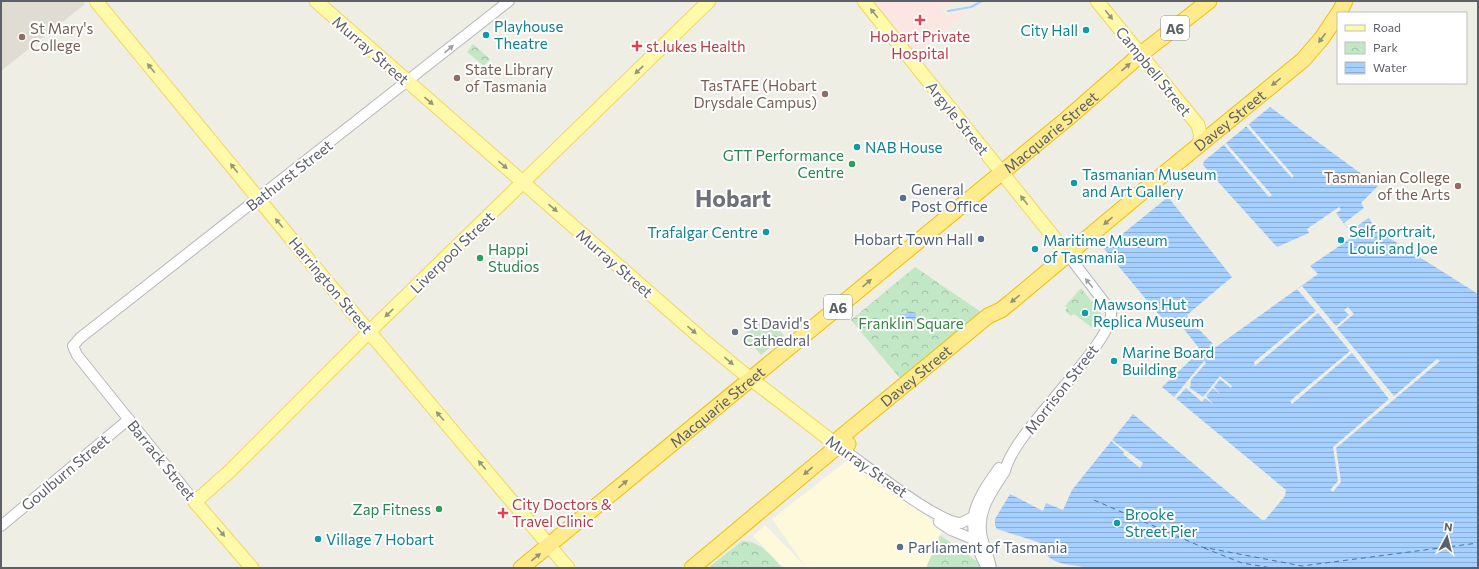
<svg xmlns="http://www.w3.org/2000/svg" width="1479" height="569" font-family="Commissioner,sans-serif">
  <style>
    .commercial { fill: #fef9db }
    .education { fill: #dfddd3 }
    .medical { fill: #fce6e2 }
    .park { fill: url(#park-crowns) }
    .water { fill: url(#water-rules) }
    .pier { fill: #efeee5 }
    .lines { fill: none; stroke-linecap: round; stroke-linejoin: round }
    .stream { stroke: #a5d0ff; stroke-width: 2 }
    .ferry { stroke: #4373bb; stroke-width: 1; stroke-dasharray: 5 4; stroke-linecap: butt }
    .minor-casing { stroke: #b5b7bc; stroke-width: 12 }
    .major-casing { stroke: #f2d65b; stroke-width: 15 }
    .highway-casing { stroke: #f4be00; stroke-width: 17 }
    .minor { stroke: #fff; stroke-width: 10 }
    .major { stroke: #fff9aa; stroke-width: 13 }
    .highway { stroke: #fdeb8e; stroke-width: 15 }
    .oneway { fill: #96967e }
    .oneway2 { fill: #959174 }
    .oneway3 { fill: #9ea0a3 }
    .health-dot { fill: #e0444e; stroke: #fff; stroke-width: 1.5 }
    .culture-dot { fill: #0f9aa8; stroke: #fff; stroke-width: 1.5 }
    .education-dot { fill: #8d6e63; stroke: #fff; stroke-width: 1.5 }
    .leisure-dot { fill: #2e9e5b; stroke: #fff; stroke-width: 1.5 }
    .service-dot { fill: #5c6f8a; stroke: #fff; stroke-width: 1.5 }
    .worship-dot { fill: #6b7280; stroke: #fff; stroke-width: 1.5 }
    .labels { text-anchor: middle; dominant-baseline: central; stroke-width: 4; stroke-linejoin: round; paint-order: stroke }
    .shield { fill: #fff; stroke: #8e9094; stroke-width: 1 }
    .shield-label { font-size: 14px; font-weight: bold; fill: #5d6066 }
    .culture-label { font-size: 15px; fill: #0d838f; stroke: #fff; text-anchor: start }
    .education-label { font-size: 15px; fill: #785e54; stroke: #fff; text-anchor: start }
    .health-label { font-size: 15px; fill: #be3a42; stroke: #fff; text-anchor: start }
    .street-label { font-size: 15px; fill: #5d6066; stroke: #fff }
    .leisure-label { font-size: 15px; fill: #27864d; stroke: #fff; text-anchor: end }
    .service-label { font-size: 15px; fill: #4e5e75; stroke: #fff; text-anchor: start }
    .worship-label { font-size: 15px; fill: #5b616d; stroke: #fff; text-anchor: start }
    .park-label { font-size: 15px; fill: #348540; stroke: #fff }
    .town-label { font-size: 23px; font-weight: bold; fill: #6e7278; stroke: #fff }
  </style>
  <defs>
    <pattern id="park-crowns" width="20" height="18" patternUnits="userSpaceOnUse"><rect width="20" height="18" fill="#c2e7c5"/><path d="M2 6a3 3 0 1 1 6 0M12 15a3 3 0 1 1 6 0" fill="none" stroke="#a1bfa4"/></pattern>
    <pattern id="water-rules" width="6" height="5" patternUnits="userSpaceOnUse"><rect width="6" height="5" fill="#a5d0ff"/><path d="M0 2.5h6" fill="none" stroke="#8aacd2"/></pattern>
  </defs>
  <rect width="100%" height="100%" fill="#efeee5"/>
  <path class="commercial" d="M849,459L917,505L933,522L943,529L926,568H784L753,536L765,525L806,567L772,519Z"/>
  <path class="education" d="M1,1H83L85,4L1,71Z"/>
  <path class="medical" d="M875,1H964L941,6L940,12L947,15L968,11L919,51L914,50Z"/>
  <path class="park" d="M473,44L490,59L484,66L467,52Z
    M915,267L984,314L903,382L851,320Z
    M1081,288L1103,316L1095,330L1074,314L1071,316L1065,311L1067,308L1065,306Z
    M767,316L784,336L761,355L754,347L751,349L741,337Z
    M940,535L978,562L980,568H926Z
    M742,541C761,541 770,555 782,568H708Z"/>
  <path class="water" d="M1270,107L1378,186L1361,203L1375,229L1478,294V568H1088C1072,564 1043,566 1044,544L997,529L995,526V519L1010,494L1043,511L1046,503L1063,510L1072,490L1133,414L1262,520H1265L1285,496L1286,490L1162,387L1198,353L1199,348L1179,323L1171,329L1104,249L1168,197L1232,277L1188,314L1187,317L1216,347L1318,274L1310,266L1351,238V233L1336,213L1341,210L1339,207L1307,229L1309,233L1277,247L1203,165L1204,161Z
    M910,311L916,313V318L911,322V327L906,326L902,330L896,329V322L900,319V314H905Z"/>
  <path class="pier" d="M1248,124L1294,176L1292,178L1246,126Z
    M1226,143L1272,195L1269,197L1224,145Z
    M1364,208L1370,217L1350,231L1344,223Z
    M1302,286L1336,326L1349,315L1344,310L1348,307L1354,314L1337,328L1394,396L1437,359L1440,361L1336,448L1341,482L1333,492L1330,490L1338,481L1333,447L1389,399L1352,353L1292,404L1290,401L1350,351L1318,313L1255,366L1254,362L1316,311L1297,289Z
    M1204,361L1206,363L1191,380L1190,388L1203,397L1220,376L1232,386L1231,388L1220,379L1214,387L1221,395L1213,388L1206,396L1214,405L1205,398L1202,402L1186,388L1176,399L1174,397Z
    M1112,440L1143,463L1140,468L1123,454L1124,452L1111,441Z"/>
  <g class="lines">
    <path class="stream" d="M948,11L971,7L982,1"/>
    <path class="ferry" d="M1094,500L1202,547L1302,566L1478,543
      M1204,548L1242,563L1272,568"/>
    <defs>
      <path id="minor" d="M838,446C862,462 937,523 961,523L973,517
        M195,502L77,355L73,346L80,338L509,1
        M939,522L951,530L980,542
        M1,526L129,419
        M987,568C963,523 972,506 999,468
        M991,568C989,558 985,548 982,538C976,511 991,493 1005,471C1013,431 1116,342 1111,311L1068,255"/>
      <path id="major" d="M96,1L312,264L568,568
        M316,1L702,339L742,372L838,446
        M864,1L1068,255
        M1097,1L1198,125L1201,137L1198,145
        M252,568L195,502L230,471L370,331L709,1"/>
      <g id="highway">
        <path d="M1339,13L1345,1"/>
        <path id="s1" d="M838,446V440L841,437L988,316L1001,310L1011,302L1160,177L1303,60L1322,38L1338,14"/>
        <path id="s2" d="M521,568L1068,118L1141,54L1209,1"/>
        <path d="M692,568L838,446L848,444"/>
      </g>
    </defs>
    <use href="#minor" class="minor-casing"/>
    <use href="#major" class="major-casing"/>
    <use href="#highway" class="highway-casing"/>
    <use href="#minor" class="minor"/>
    <use href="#major" class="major"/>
    <use href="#highway" class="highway"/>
  </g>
  <defs><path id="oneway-solid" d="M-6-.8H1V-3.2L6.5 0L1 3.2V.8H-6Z"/></defs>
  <g class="oneway">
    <use href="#oneway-solid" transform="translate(874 13) rotate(-129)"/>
    <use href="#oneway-solid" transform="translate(1109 15) rotate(51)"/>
    <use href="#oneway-solid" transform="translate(151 68) rotate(-129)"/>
    <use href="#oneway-solid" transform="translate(639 70) rotate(136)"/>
    <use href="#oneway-solid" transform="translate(429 101) rotate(41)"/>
    <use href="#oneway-solid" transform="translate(503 165) rotate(41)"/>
    <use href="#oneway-solid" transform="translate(234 168) rotate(-129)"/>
    <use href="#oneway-solid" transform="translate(1024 200) rotate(-128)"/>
    <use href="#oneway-solid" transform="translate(553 208) rotate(41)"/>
    <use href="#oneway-solid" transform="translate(279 223) rotate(-130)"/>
    <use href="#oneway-solid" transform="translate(389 313) rotate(136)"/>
    <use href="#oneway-solid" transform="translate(692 330) rotate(41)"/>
    <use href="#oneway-solid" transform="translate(729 361) rotate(40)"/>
    <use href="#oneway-solid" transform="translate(440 416) rotate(-131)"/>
    <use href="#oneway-solid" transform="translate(482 465) rotate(-130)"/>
    <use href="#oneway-solid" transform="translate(221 532) rotate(49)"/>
  </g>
  <g class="oneway2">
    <use href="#oneway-solid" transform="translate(1322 38) rotate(127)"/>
    <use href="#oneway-solid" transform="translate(1126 67) rotate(-41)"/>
    <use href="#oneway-solid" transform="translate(1276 82) rotate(141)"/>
    <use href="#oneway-solid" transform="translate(1108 221) rotate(140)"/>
    <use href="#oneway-solid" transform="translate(867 283) rotate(-41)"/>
    <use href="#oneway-solid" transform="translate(1015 299) rotate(141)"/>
    <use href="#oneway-solid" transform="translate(808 471) rotate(140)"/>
    <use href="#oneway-solid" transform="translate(623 484) rotate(-40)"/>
    <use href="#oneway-solid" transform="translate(536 557) rotate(-39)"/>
  </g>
  <g class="oneway3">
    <use href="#oneway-solid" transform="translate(449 49) rotate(-41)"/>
    <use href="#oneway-solid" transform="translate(1089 283) rotate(-129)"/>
  </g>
  <g class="health-dot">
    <path d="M918 14h4v4h4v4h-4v4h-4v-4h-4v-4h4z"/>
    <path d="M635 40h4v4h4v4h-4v4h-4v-4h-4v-4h4z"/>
    <path d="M501 507h4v4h4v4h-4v4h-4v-4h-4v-4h4z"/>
  </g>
  <g class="culture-dot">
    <circle cx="1086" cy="30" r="4"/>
    <circle cx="486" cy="35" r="4"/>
    <circle cx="857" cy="147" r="4"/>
    <circle cx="1074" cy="183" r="4"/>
    <circle cx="766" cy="232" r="4"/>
    <circle cx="1341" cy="240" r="4"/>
    <circle cx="1035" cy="249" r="4"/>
    <circle cx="1085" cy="313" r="4"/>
    <circle cx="1114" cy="361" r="4"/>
    <circle cx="1117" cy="523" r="4"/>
    <circle cx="318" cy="539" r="4"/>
  </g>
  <g class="education-dot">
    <circle cx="22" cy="37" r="4"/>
    <circle cx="457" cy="78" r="4"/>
    <circle cx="825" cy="94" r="4"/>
    <circle cx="1458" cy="186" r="4"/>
  </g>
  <g class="leisure-dot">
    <circle cx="852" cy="164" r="4"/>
    <circle cx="480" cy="258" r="4"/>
    <circle cx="439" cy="509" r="4"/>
  </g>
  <g class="service-dot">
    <circle cx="903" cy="198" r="4"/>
    <circle cx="981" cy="239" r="4"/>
    <circle cx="900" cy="547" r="4"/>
  </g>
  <circle class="worship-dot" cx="735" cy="332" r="4"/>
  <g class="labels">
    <g class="shield">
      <rect x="1161" y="16" width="28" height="24" rx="3"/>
      <rect x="824" y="295" width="28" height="24" rx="3"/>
    </g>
    <g class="shield-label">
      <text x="1175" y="28">A6</text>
      <text x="838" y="307">A6</text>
    </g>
    <g class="culture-label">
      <text x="494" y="26">Playhouse<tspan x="494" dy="17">Theatre</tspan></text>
      <text x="1078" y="30" text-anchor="end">City Hall</text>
      <text x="865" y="147">NAB House</text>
      <text x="1082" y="174">Tasmanian Museum<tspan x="1082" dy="17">and Art Gallery</tspan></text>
      <text x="1349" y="231">Self portrait,<tspan x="1349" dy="17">Louis and Joe</tspan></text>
      <text x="758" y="232" text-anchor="end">Trafalgar Centre</text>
      <text x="1043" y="240">Maritime Museum<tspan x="1043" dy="17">of Tasmania</tspan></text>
      <text x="1093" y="304">Mawsons Hut<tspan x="1093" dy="17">Replica Museum</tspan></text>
      <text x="1122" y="352">Marine Board<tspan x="1122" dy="17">Building</tspan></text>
      <text x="1125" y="514">Brooke<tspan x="1125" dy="17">Street Pier</tspan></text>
      <text x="326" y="539">Village 7 Hobart</text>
    </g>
    <g class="education-label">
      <text x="30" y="28">St Mary's<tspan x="30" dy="17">College</tspan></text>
      <text x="465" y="69">State Library<tspan x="465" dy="17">of Tasmania</tspan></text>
      <text x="817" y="85" text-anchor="end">TasTAFE (Hobart<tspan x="817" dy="17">Drysdale Campus)</tspan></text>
      <text x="1450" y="177" text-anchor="end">Tasmanian College<tspan x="1450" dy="17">of the Arts</tspan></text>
    </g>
    <g class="health-label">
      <text x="920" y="36" text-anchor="middle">Hobart Private<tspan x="920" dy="17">Hospital</tspan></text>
      <text x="646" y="46">st.lukes Health</text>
      <text x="512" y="504">City Doctors &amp;<tspan x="512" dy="17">Travel Clinic</tspan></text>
    </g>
    <g class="street-label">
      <text transform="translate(371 50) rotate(41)">Murray Street</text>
      <text transform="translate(1154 71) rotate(51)">Campbell Street</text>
      <text transform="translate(958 118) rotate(51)">Argyle Street</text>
      <text stroke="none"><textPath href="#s1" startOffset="512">Davey Street</textPath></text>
      <text stroke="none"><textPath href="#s2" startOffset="686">Macquarie Street</textPath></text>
      <text transform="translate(289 175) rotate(-38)">Bathurst Street</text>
      <text transform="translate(452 252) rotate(-44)">Liverpool Street</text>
      <text transform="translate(615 263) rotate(41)">Murray Street</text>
      <text transform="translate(331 285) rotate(50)">Harrington Street</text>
      <text stroke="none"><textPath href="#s1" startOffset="107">Davey Street</textPath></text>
      <text transform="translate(1061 389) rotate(-52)">Morrison Street</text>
      <text stroke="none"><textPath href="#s2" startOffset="254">Macquarie Street</textPath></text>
      <text transform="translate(162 460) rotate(51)">Barrack Street</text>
      <text transform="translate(867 466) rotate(35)">Murray Street</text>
      <text transform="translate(65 472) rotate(-40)">Goulburn Street</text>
    </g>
    <g class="leisure-label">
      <text x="844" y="155">GTT Performance<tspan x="844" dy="17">Centre</tspan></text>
      <text x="488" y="249" text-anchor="start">Happi<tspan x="488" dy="17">Studios</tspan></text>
      <text x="431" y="509">Zap Fitness</text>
    </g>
    <g class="service-label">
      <text x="911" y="189">General<tspan x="911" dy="17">Post Office</tspan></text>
      <text x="973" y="239" text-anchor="end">Hobart Town Hall</text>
      <text x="908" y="547">Parliament of Tasmania</text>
    </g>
    <g class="worship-label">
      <text x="743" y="323">St David's<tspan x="743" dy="17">Cathedral</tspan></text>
    </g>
    <g class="park-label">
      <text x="911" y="323">Franklin Square</text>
    </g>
    <g class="town-label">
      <text x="733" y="198">Hobart</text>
    </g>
  </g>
  <rect width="1479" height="569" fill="none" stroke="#5d6066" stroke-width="4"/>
  <rect x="1337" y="12" width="130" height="72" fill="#ffffff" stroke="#bebfc2"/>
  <rect x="1345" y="25" width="20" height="6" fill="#fff9aa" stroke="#bebfc2"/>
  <text x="1373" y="32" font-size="12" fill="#5d6066">Road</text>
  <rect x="1345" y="42" width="20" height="12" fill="url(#park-crowns)" stroke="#bebfc2"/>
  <text x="1373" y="52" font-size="12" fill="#5d6066">Park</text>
  <rect x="1345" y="62" width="20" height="12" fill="url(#water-rules)" stroke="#bebfc2"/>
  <text x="1373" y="72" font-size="12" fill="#5d6066">Water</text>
  <g transform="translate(1447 537) rotate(7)" stroke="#ffffff" stroke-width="3" paint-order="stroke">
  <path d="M0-3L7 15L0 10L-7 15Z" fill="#5d6066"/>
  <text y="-6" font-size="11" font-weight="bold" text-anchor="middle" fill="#5d6066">N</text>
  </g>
</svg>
